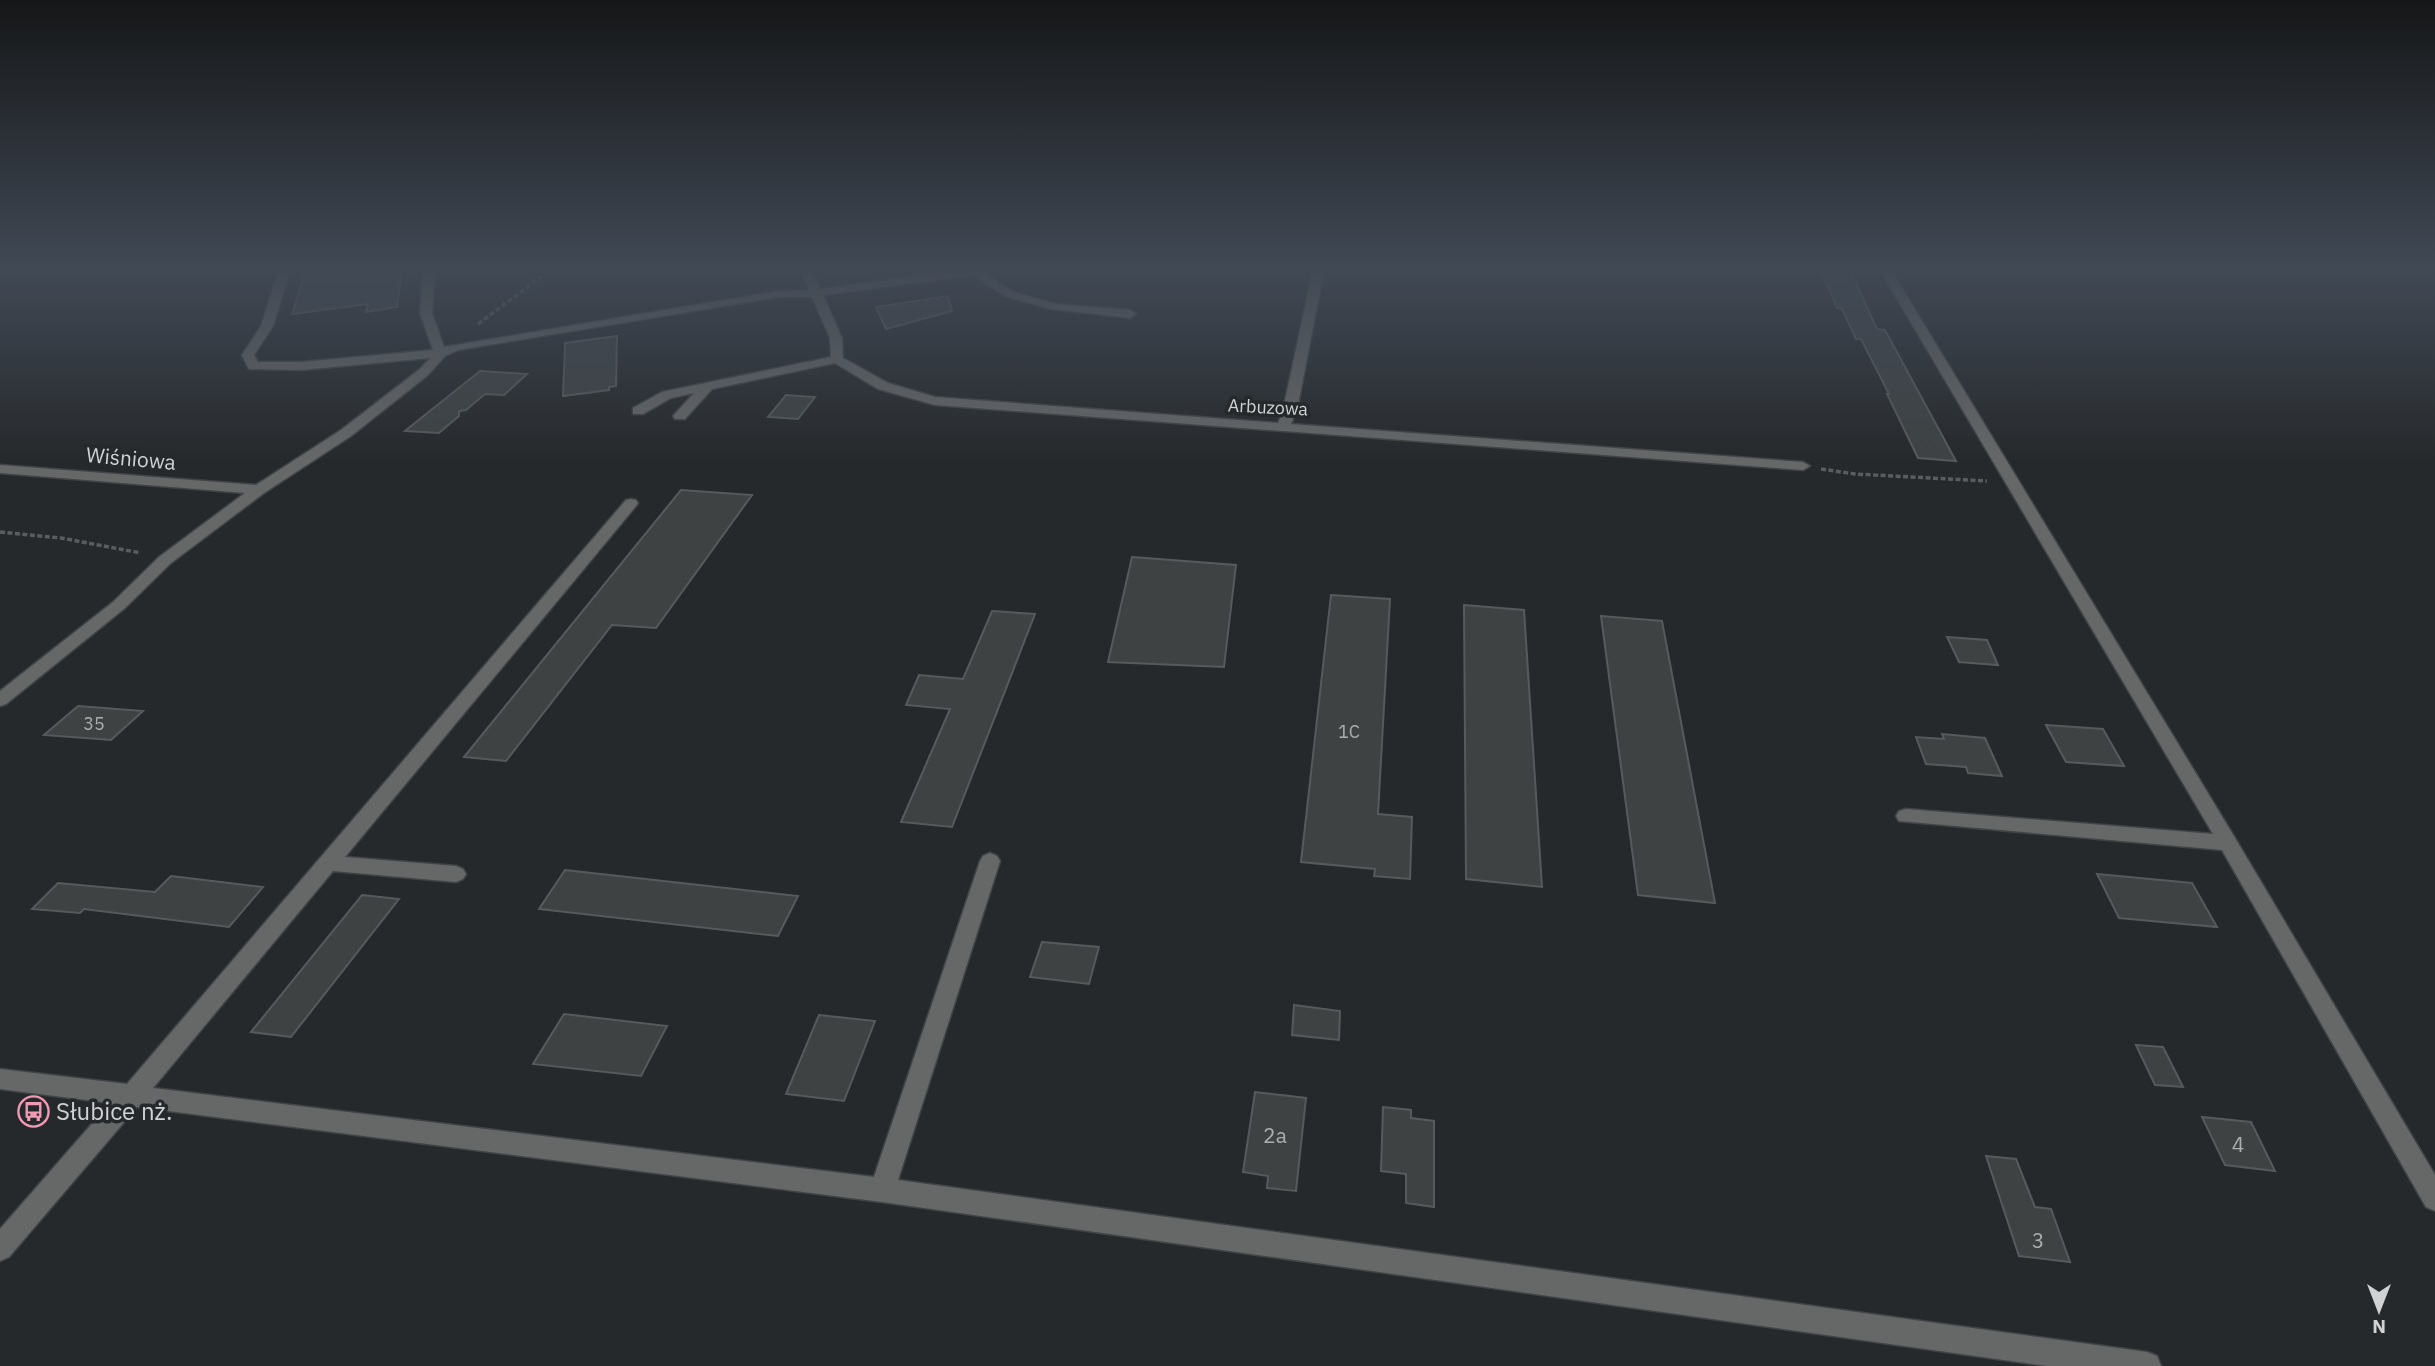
<svg xmlns="http://www.w3.org/2000/svg" width="2435" height="1366" font-family="'IBM Plex Sans',sans-serif">
  <style>
    .building { fill: #3e4243; stroke: #575a5c; stroke-width: 2 }
    .lines { fill: none; stroke-linecap: round; stroke-linejoin: round }
    .minor-casing { stroke: #414446; stroke-width: 3 }
    .path { stroke: #5a5d5e; stroke-width: 3.5; stroke-dasharray: 5 2.5; stroke-linecap: butt }
    .minor { fill: #666868; fill-rule: evenodd }
    .labels { text-anchor: middle; dominant-baseline: central; stroke-width: 7; stroke-linejoin: round; paint-order: stroke }
    .far-street-label { font-size: 18px; fill: #d0d2d3; stroke: #26292b }
    .number-label { font-size: 18px; fill: #acaeaf }
    .street-label { font-size: 21px; fill: #d0d2d3; stroke: #26292b }
    .near-number-label { font-size: 21px; fill: #acaeaf }
    .near-poi-label { font-size: 24px; fill: #d0d2d3; stroke: #26292b; text-anchor: start }
  </style>
  <rect width="100%" height="100%" fill="#26292b"/>
  <path class="building" d="M306,270H402L397,307L366,312L368,304L292,314Z
    M1821,270H1850L1877,329L1885,330L1956,461L1918,458L1887,394H1889L1861,339H1856L1842,309L1837,308Z
    M948,296L952,311L886,329L876,307Z
    M617,336L616,386L609,387V390L563,396L565,343Z
    M480,371L527,374L504,395L485,394L466,410L459,411V416L439,433L405,431Z
    M786,395L815,397L798,419L768,417Z
    M681,490L752,495L656,628L612,625L506,761L464,757Z
    M1132,557L1236,565L1224,667L1108,662Z
    M1331,595L1390,599L1378,814L1412,817L1410,879L1374,876L1375,869L1301,862Z
    M1464,605L1524,610L1542,887L1466,879Z
    M992,611L1035,614L952,827L901,822L950,709L906,705L919,675L963,679Z
    M1601,616L1662,621L1715,903L1638,895Z
    M1947,637L1987,640L1998,665L1959,662Z
    M78,706L143,711L111,740L44,735Z
    M2046,725L2103,729L2124,766L2066,762Z
    M1942,734L1985,738L2002,776L1968,773L1966,767L1926,764L1916,737L1944,739Z
    M565,870L798,896L778,936L539,909Z
    M2097,874L2192,883L2217,927L2119,918Z
    M171,876L263,887L229,927L84,909L80,913L32,909L58,883L155,892Z
    M362,895L399,899L291,1037L251,1032Z
    M1042,942L1099,947L1089,984L1030,977Z
    M1294,1005L1340,1011L1339,1040L1292,1035Z
    M564,1014L667,1026L641,1076L533,1064Z
    M819,1015L875,1021L844,1101L786,1094Z
    M2136,1045L2163,1047L2183,1087L2155,1085Z
    M1255,1092L1306,1098L1296,1191L1267,1188L1268,1176L1243,1172Z
    M1383,1107L1411,1110V1118L1434,1121V1207L1406,1203V1174L1381,1171Z
    M2202,1117L2251,1122L2275,1171L2225,1165Z
    M1986,1156L2016,1159L2035,1207L2051,1209L2070,1262L2019,1256Z"/>
  <g class="lines">
    <defs>
      <path id="minor" d="M279,270H290L273,326L254,355L258,362H301L433,350L420,313L423,270H435L432,313L444,347L779,291L809,290L801,270H812L820,289L956,270H989L985,273L1013,292L1056,304L1130,310L1136,314L1130,318L1051,309L1005,296L973,275L823,295L842,338L843,358L888,383L935,397L1278,423L1283,410L1313,270H1324L1297,410L1291,424L1803,462L1810,466L1803,470L935,405L878,389L835,363L712,389L685,419H675L673,416L694,393L671,398L643,414H633V408L662,392L831,357L830,338L812,297H779L458,350L445,356L428,375L351,436L264,493L171,563L125,608L6,704L0,706V691L113,602L159,557L245,493L0,473V465L256,485L341,430L420,369L430,358L301,370L249,369L242,355L261,326Z
        M1880,270H1891L2235,838L2435,1175V1211L2426,1207L2222,850L1899,821L1896,816L1899,811L1906,809L2213,834Z
        M631,499L636,500L638,503L636,506L345,857L456,866L463,869L466,874L463,879L456,882L333,871L153,1088L874,1177L980,861L983,856L990,853L997,856L1000,861L898,1180L2147,1352L2157,1356L2161,1366H2047L882,1202L137,1107L9,1257L0,1261V1229L110,1103L0,1089V1069L127,1084L626,500Z"/>
    </defs>
    <use href="#minor" class="minor-casing"/>
    <path class="path" d="M478,324L550,270
      M1821,469L1855,474L1987,481
      M0,532L61,538L141,553"/>
    <use href="#minor" class="minor"/>
  </g>
  <linearGradient id="sky" x2="0" y2="1"><stop stop-color="#151718"/><stop offset="0.58" stop-color="#414955"/><stop offset="1" stop-color="#414955" stop-opacity="0"/></linearGradient>
  <rect width="2435" height="462" fill="url(#sky)"/>
  <defs>
    <symbol id="bus-ring" viewBox="-11 -11 22 22"><circle r="9.5" fill="#26292b" stroke="#f19ab3" stroke-width="1.5"/><path d="M-5-6H5V4H4V6H2V4H-2V6H-4V4H-5ZM-3.5-4V0h7V-4ZM-3.5 1.2v1.5H-2V1.2ZM2 1.2v1.5H3.5V1.2Z" fill="#f19ab3"/></symbol>
  </defs>
  <g fill-rule="evenodd">
    <use href="#bus-ring" x="16" y="1094" width="35" height="35"/>
  </g>
  <g class="labels">
    <g class="far-street-label">
      <text transform="translate(1268 407) rotate(3)">Arbuzowa</text>
    </g>
    <g class="number-label">
      <text x="94" y="723">35</text>
      <text x="1349" y="731">1C</text>
    </g>
    <g class="street-label">
      <text transform="translate(131 458) rotate(5)">Wiśniowa</text>
    </g>
    <g class="near-number-label">
      <text x="1275" y="1135">2a</text>
      <text x="2238" y="1144">4</text>
      <text x="2038" y="1240">3</text>
    </g>
    <g class="near-poi-label">
      <text x="56" y="1111">Słubice nż.</text>
    </g>
  </g>
  <g transform="translate(2379 1310) rotate(180)" stroke="#26292b" stroke-width="5" paint-order="stroke">
  <path d="M0-5L12 26L0 18L-12 26Z" fill="#d0d2d3"/>
  <text y="-10" font-size="19" font-weight="bold" text-anchor="middle" fill="#d0d2d3">N</text>
  </g>
</svg>
